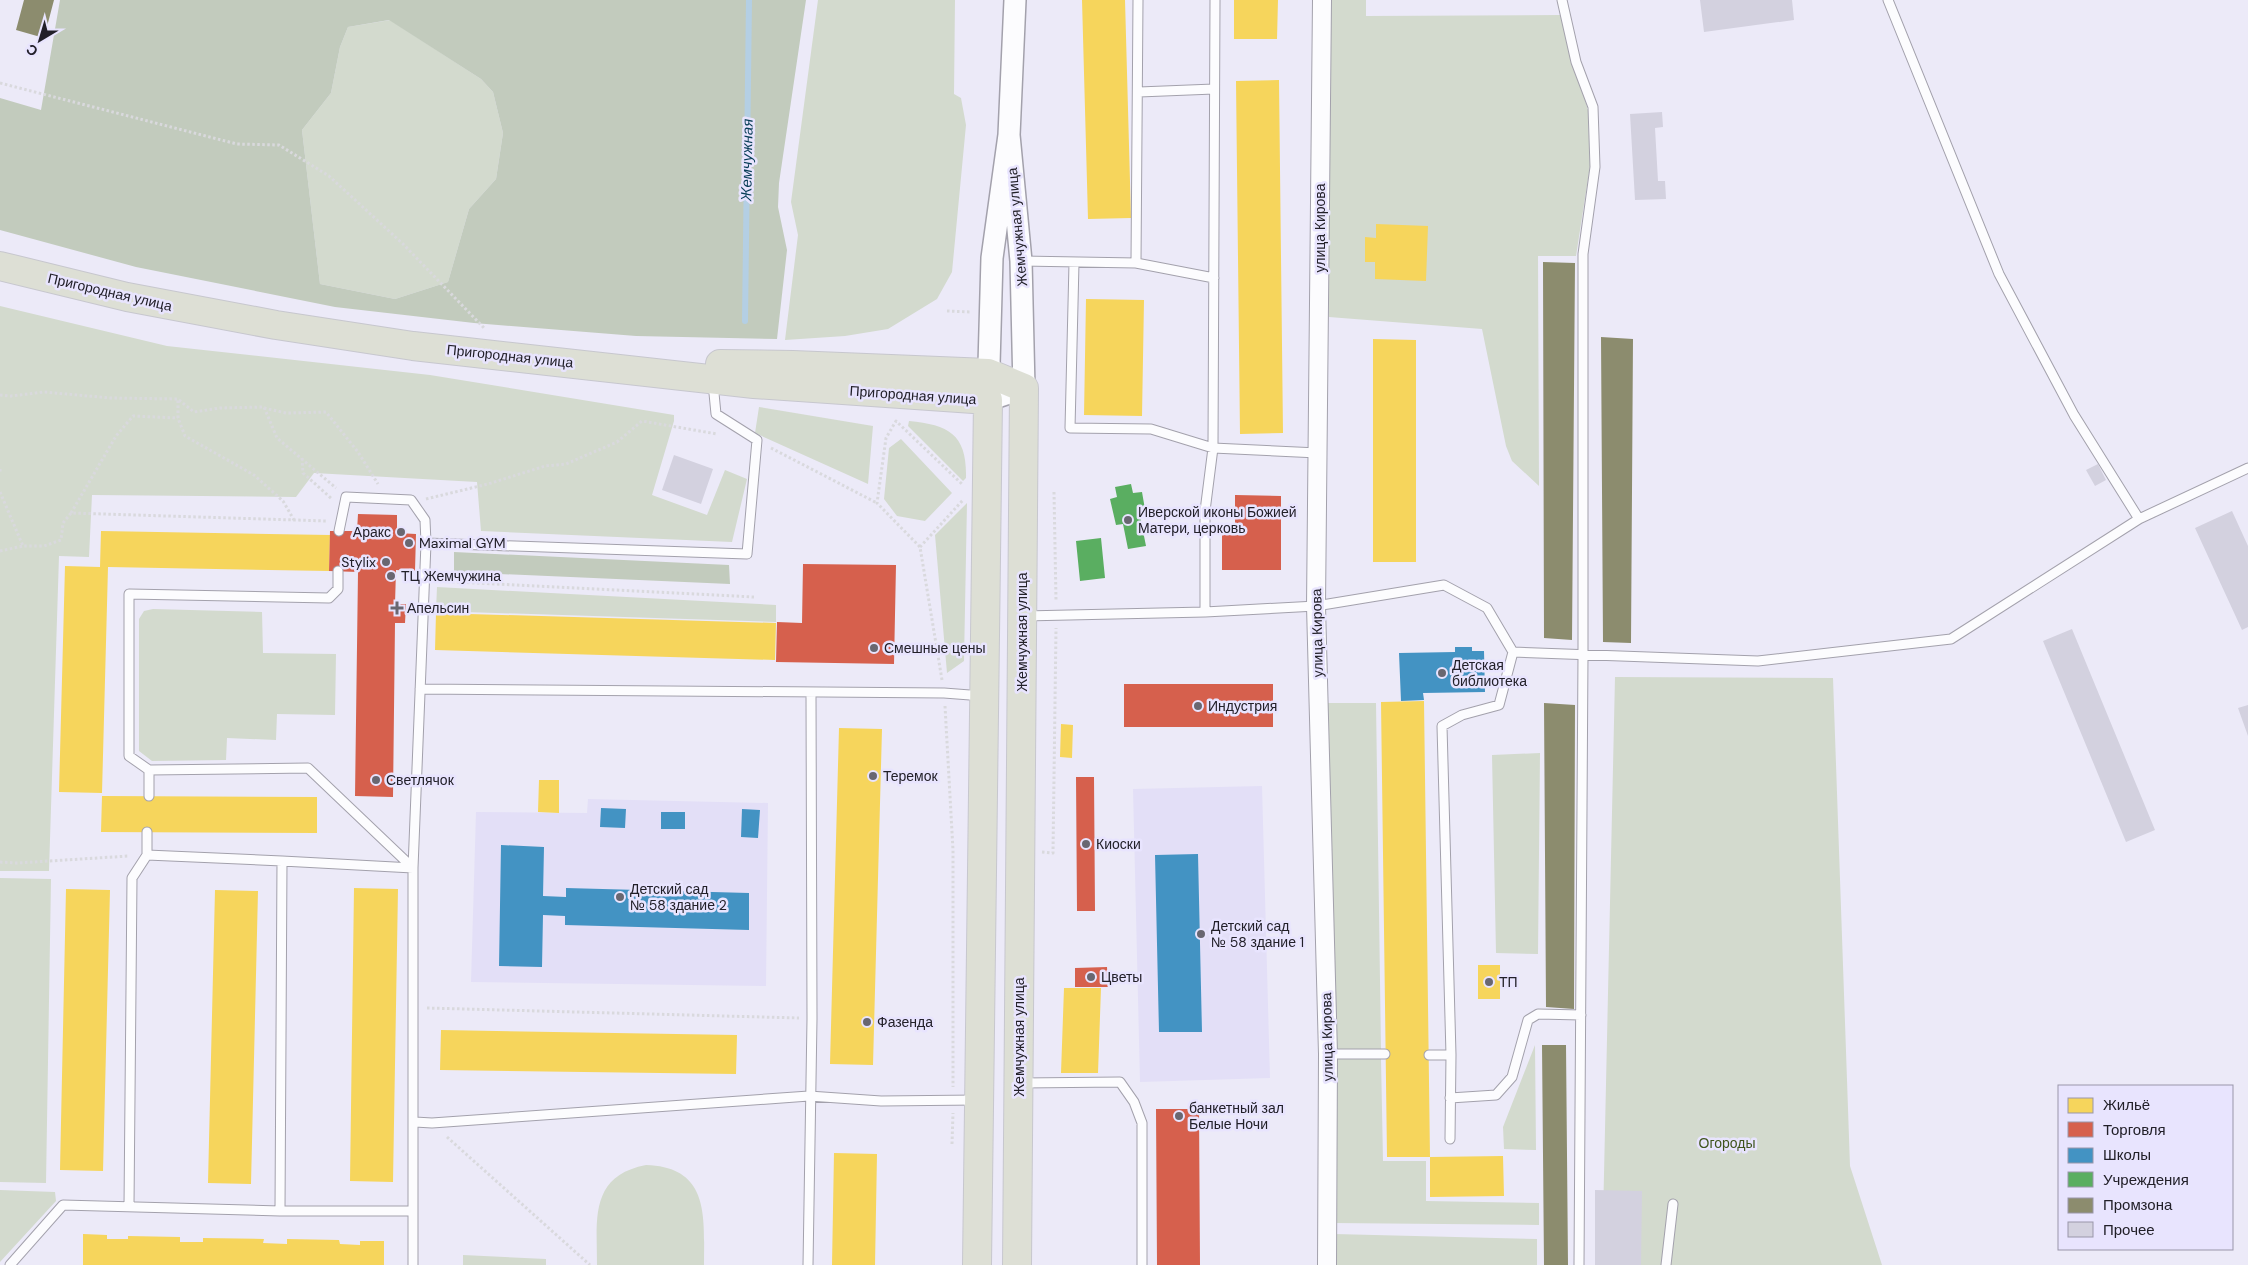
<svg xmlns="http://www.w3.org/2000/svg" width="2248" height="1265" font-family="'DM Sans',sans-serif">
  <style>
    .built { fill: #e3dff7 }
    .green { fill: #d3dace }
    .forest { fill: #c2cbbd; fill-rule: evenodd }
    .homes { fill: #f6d55c }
    .shops { fill: #d6604d }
    .schools { fill: #4393c3 }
    .public { fill: #5aae61 }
    .industry { fill: #8c8c6e }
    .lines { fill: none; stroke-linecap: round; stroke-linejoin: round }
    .stream { stroke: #b4cfe4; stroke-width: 6 }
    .building { fill: #d3d1df }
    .service-casing { stroke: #a3a1ac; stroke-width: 11 }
    .minor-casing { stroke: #a3a1ac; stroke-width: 20 }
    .tertiary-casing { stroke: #a3a1ac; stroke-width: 24 }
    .primary-casing { stroke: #c7c7ce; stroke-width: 30 }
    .path { stroke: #d9d9dd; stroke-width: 3; stroke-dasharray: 2.5 2.5; stroke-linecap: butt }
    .service { stroke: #fcfcfe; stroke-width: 9 }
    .minor { stroke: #fcfcfe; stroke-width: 18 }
    .tertiary { stroke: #fcfcfe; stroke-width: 21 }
    .primary { stroke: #dddfd5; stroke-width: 28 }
    .poi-dot { fill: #696771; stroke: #e8e4fe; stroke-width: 2 }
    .labels { text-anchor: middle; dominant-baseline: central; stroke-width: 5; stroke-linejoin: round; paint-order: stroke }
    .street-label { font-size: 14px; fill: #222029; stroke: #e8e4fe }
    .poi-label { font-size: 14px; fill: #222029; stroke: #e8e4fe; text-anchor: start }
    .park-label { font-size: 14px; fill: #3f541c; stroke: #e8e4fe }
    .water-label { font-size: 15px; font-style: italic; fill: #073d56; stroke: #e8e4fe }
  </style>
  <rect width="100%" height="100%" fill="#eceaf8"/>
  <path class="built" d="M1262,786L1270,1078L1140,1082L1133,789Z
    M588,799L768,803L766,986L471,982L476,812L587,813Z"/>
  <path class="green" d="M818,0H955L954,94L961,98L966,125L952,272L937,299L888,329L845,336L785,340L798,235L791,202Z
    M1327,0H1366V16L1560,15L1588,110L1590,166L1576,256H1538L1539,486L1512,461L1506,446L1482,329L1329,317Z
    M390,20L481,79L493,92L503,133L496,179L469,209L448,282L395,299L320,284L302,130L331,93L340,47L348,27Z
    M0,306L167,346L430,375L674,415V421L652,495L707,515L725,470L747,479L732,542L481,531L477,482L314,473L296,497L92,495L89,557L59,556L49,871H0Z
    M759,407L873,426L868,484L755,433Z
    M909,421C950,425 967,435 966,478L963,481L908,426Z
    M901,439L952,493L925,521L897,516L884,499L889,448Z
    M967,503L964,661L947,673L935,535Z
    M437,587L776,605V622L436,611Z
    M153,609L262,612L263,653L336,654L335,715L277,714L276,740L227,738L226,760L152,761L139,751V619L144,611Z
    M1615,677L1833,678L1850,1166L1882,1265H1602Z
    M1325,703H1376L1381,1050H1334Z
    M1540,753L1538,954L1496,953L1492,755Z
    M0,878L51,879L46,1183L0,1182Z
    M1535,1045L1536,1150L1504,1149L1503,1127Z
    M1333,1057L1381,1059L1383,1161H1426V1201L1539,1203V1225L1333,1223Z
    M646,1165C710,1167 704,1217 704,1265H597C597,1220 589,1176 646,1165Z
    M0,1190L55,1192L56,1201L0,1262Z
    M1334,1234L1537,1239V1265H1333Z
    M463,1255L546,1259V1265H463Z"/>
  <path class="forest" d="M60,0H806L779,183L778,207L787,250L777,339L636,336L474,323L335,307L136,267L0,230V98L41,110ZM389,20L481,79L493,92L503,133L496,179L469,209L448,282L395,299L320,284L302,130L331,93L340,47L348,27Z
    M454,552L729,565L730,584L454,572Z"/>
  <path class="homes" d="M1082,0H1125L1131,218L1088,219Z
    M1234,0H1278L1277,39H1234Z
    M1279,80L1283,433L1240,434L1236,81Z
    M1376,224L1428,226L1426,281L1375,279V262H1365V237L1376,238Z
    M1086,299L1144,300L1142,416L1084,415Z
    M1373,339L1416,340V562H1373Z
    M101,531L330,535L329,571L108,567L102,793L59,792L65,566L100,567Z
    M436,613L776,623L775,660L435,650Z
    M1424,701L1430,1157H1387L1381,702Z
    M1061,724L1073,725L1072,758L1060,757Z
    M839,728L882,729L873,1065L830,1064Z
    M539,780H559V813L538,812Z
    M102,796L317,797V833L101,832Z
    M354,888L398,889L393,1182L350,1181Z
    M66,889L110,890L103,1171L60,1170Z
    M215,890L258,891L251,1184L208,1183Z
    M1478,965H1500V999H1478Z
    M1064,988H1101L1098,1073H1061Z
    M441,1030L737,1035L736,1074L440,1070Z
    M834,1153L877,1154L875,1265H832Z
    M1503,1156L1504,1196L1430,1197V1157Z
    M83,1234L107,1235V1239H128V1236L180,1237V1242H203V1238L264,1239L263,1243L287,1244V1239L339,1240L340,1244L360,1245V1241H384V1265H83Z"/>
  <path class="shops" d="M1235,495L1281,496V570H1222V533H1235Z
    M358,514L397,515V533L416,534L415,571L396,570L395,604H406L405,623H395L393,797L355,796L358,572L329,571L330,531H357Z
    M803,564L896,565L894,664L776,662L777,622L802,623Z
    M1124,684H1273V727H1124Z
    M1076,777H1094L1095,911H1077Z
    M1107,967L1108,987H1075V968Z
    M1156,1109H1199L1200,1265H1157Z"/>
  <path class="schools" d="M1455,647H1472V651H1484L1485,692L1423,693L1424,700L1401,701L1399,653L1455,652Z
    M601,808L626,809L625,828L600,827Z
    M742,809L760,810L758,838L741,837Z
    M661,812H685V829H661Z
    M501,845L544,847L543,896L566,897V888L749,893V930L565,925V916L543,915L542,967L499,966Z
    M1198,854L1202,1032H1159L1155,855Z"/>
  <path class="public" d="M1131,484L1133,493L1142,492L1146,515L1140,516L1146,546L1128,549L1123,524L1116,525L1110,499L1117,497L1115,487Z
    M1101,538L1105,578L1080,581L1076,541Z"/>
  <path class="industry" d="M24,0H54L44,38L16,30Z
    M1543,262L1575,263L1572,640L1544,638Z
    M1601,337L1633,339L1631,643L1603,642Z
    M1544,703L1575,705L1574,1009L1546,1007Z
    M1542,1045H1566L1568,1265H1544Z"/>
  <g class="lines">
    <path class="stream" d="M745,321L749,0"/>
  </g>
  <path class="building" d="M1700,0H1792L1794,20L1704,32Z
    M1662,112L1663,127L1655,128L1658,181H1665L1666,199L1635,200L1630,114Z
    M674,455L713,469L701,504L662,490Z
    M2098,464L2106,480L2095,486L2086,470Z
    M2232,511L2248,546V627L2242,630L2195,528Z
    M2072,629L2155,830L2126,842L2043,641Z
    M2248,705V736L2238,708Z
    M1595,1190L1642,1191L1641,1265H1595Z"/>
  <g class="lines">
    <defs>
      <path id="service" d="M1562,0L1576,62L1593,107L1595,167L1583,254V655L1579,1265
        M1888,0L1999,274L2074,415L2139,519
        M1139,92L1214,89
        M1022,261L1136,263L1138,0
        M1074,263L1070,428L1151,429L1213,448L1318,453
        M1136,263L1214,278
        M339,531L346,497L411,500L425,520L426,543L747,554L757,440L716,414L713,383
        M338,571V589L329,598L129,594V756L149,770L308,768L413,868
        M1205,612V511L1213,448L1215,0
        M1024,616L1205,612L1316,606L1444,585L1487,608L1513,652L1758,661L1951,639L2139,519L2248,468
        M420,689L944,693L983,696
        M149,796V770
        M147,832V855L282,861
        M413,868L282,861L280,1211H413V868L426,543
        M1328,1054H1385
        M1429,1055H1451L1442,726L1462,715L1499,705L1513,652
        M1022,1083L1120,1082L1134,1102L1142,1123V1265
        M1450,1098L1496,1095L1512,1077L1528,1020L1538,1014L1581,1015
        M415,1122L432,1123L809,1096L881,1101L977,1100
        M1450,1139L1451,1055
        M129,1206L132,878L147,855
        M10,1265L63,1205L280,1211
        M413,1265V1211
        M808,1265L812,1019L811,693
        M1666,1265L1673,1204"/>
      <path id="minor" d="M1322,0L1316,606L1328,1054L1327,1265"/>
      <path id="tertiary" d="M1009,135L992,258L988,400L1024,388L1021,261L1009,135L1015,0"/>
      <path id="primary" d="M0,266L127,297L276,325L413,346L754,384L988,400L977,1265
        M720,364L793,365L988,373L1024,388L1017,1265"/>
    </defs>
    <use href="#service" class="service-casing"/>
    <use href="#minor" class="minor-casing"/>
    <use href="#tertiary" class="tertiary-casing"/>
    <use href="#primary" class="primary-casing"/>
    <path class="path" d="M0,83L237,144L279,145L329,176L403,244L485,329
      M947,311L971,312
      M0,395L11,396L44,392L110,398L178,399V418L185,436L254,475L283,501L294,520
      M179,400L194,412L220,408L264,407L277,438L336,488
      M264,408L286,413L326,412L358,452L378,484
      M771,448L877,503
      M302,458L303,473L332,499
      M0,469V473
      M0,492L23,546H44L61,540L63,523L71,513L327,521
      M1054,492L1056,601
      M426,499L488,484L545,466L566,464L617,442L642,421L717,434
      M71,513L116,436L133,416L178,418
      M920,547L963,500
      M0,551L23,546
      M437,581L754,597
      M942,680L920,547L877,503L886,438L896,421L963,485
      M945,706L953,850V1087
      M1042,852L1053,853L1056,628
      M0,862L17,863L129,856
      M427,1008L799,1018
      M447,1137L590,1265
      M952,1144L953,1113"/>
    <use href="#service" class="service"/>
    <use href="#minor" class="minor"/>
    <use href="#tertiary" class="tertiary"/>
    <use href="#primary" class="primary"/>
  </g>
  <g class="poi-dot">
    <circle cx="1128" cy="520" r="5"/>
    <circle cx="401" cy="532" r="5"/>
    <circle cx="409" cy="543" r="5"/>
    <circle cx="386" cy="562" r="5"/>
    <circle cx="391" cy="576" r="5"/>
    <path d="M394.5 600.5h5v5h5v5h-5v5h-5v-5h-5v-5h5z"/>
    <circle cx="874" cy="648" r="5"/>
    <circle cx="1442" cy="673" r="5"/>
    <circle cx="1198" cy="706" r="5"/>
    <circle cx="873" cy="776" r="5"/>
    <circle cx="376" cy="780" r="5"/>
    <circle cx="1086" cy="844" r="5"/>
    <circle cx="620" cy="897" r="5"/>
    <circle cx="1201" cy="934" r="5"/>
    <circle cx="1091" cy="977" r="5"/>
    <circle cx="1489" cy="982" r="5"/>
    <circle cx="867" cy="1022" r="5"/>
    <circle cx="1179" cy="1116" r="5"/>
  </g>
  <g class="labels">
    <g class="street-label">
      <text transform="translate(1017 227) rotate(-95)">Жемчужная улица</text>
      <text transform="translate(1320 228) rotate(-90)">улица Кирова</text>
      <text transform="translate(110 292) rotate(13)">Пригородная улица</text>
      <text transform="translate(510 356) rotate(6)">Пригородная улица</text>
      <text transform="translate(913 395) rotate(4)">Пригородная улица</text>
      <text transform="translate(1022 632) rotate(-90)">Жемчужная улица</text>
      <text transform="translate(1317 633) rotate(-91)">улица Кирова</text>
      <text transform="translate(1019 1037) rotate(-90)">Жемчужная улица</text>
      <text transform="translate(1327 1037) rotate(-91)">улица Кирова</text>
    </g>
    <g class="poi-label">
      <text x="1138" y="512">Иверской иконы Божией<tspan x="1138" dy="16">Матери, церковь</tspan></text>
      <text x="391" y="532" text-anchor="end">Аракс</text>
      <text x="419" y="543">Maximal GYM</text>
      <text x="376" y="562" text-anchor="end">Stylix</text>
      <text x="401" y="576">ТЦ Жемчужина</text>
      <text x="407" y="608">Апельсин</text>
      <text x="884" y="648">Смешные цены</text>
      <text x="1452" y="665">Детская<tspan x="1452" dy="16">библиотека</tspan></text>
      <text x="1208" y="706">Индустрия</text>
      <text x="883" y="776">Теремок</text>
      <text x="386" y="780">Светлячок</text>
      <text x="1096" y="844">Киоски</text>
      <text x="630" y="889">Детский сад<tspan x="630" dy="16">№ 58 здание 2</tspan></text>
      <text x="1211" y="926">Детский сад<tspan x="1211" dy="16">№ 58 здание 1</tspan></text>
      <text x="1101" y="977">Цветы</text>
      <text x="1499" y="982">ТП</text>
      <text x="877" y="1022">Фазенда</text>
      <text x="1189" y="1108">банкетный зал<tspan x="1189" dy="16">Белые Ночи</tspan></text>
    </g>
    <g class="park-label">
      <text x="1727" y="1143">Огороды</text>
    </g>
    <g class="water-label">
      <text transform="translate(747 160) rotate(-89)">Жемчужная</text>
    </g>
  </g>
  <rect x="2058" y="1085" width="175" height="165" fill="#e8e4fe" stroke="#9996a9"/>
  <rect x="2068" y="1098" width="25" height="15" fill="#f6d55c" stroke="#9996a9"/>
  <text x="2103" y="1110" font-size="15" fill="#222029">Жильё</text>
  <rect x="2068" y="1122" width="25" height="15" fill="#d6604d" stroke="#9996a9"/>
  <text x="2103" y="1135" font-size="15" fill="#222029">Торговля</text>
  <rect x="2068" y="1148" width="25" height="15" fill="#4393c3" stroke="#9996a9"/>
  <text x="2103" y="1160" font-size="15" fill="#222029">Школы</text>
  <rect x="2068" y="1172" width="25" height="15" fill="#5aae61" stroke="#9996a9"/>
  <text x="2103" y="1185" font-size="15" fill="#222029">Учреждения</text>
  <rect x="2068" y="1198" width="25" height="15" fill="#8c8c6e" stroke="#9996a9"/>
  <text x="2103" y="1210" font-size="15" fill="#222029">Промзона</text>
  <rect x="2068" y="1222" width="25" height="15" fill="#d3d1df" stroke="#9996a9"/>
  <text x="2103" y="1235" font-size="15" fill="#222029">Прочее</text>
  <g transform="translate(40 40) rotate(218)" stroke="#e8e4fe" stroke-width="4" paint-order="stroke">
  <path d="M0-4L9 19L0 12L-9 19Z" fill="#222029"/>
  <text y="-8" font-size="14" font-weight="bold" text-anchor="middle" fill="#222029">С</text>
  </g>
</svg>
